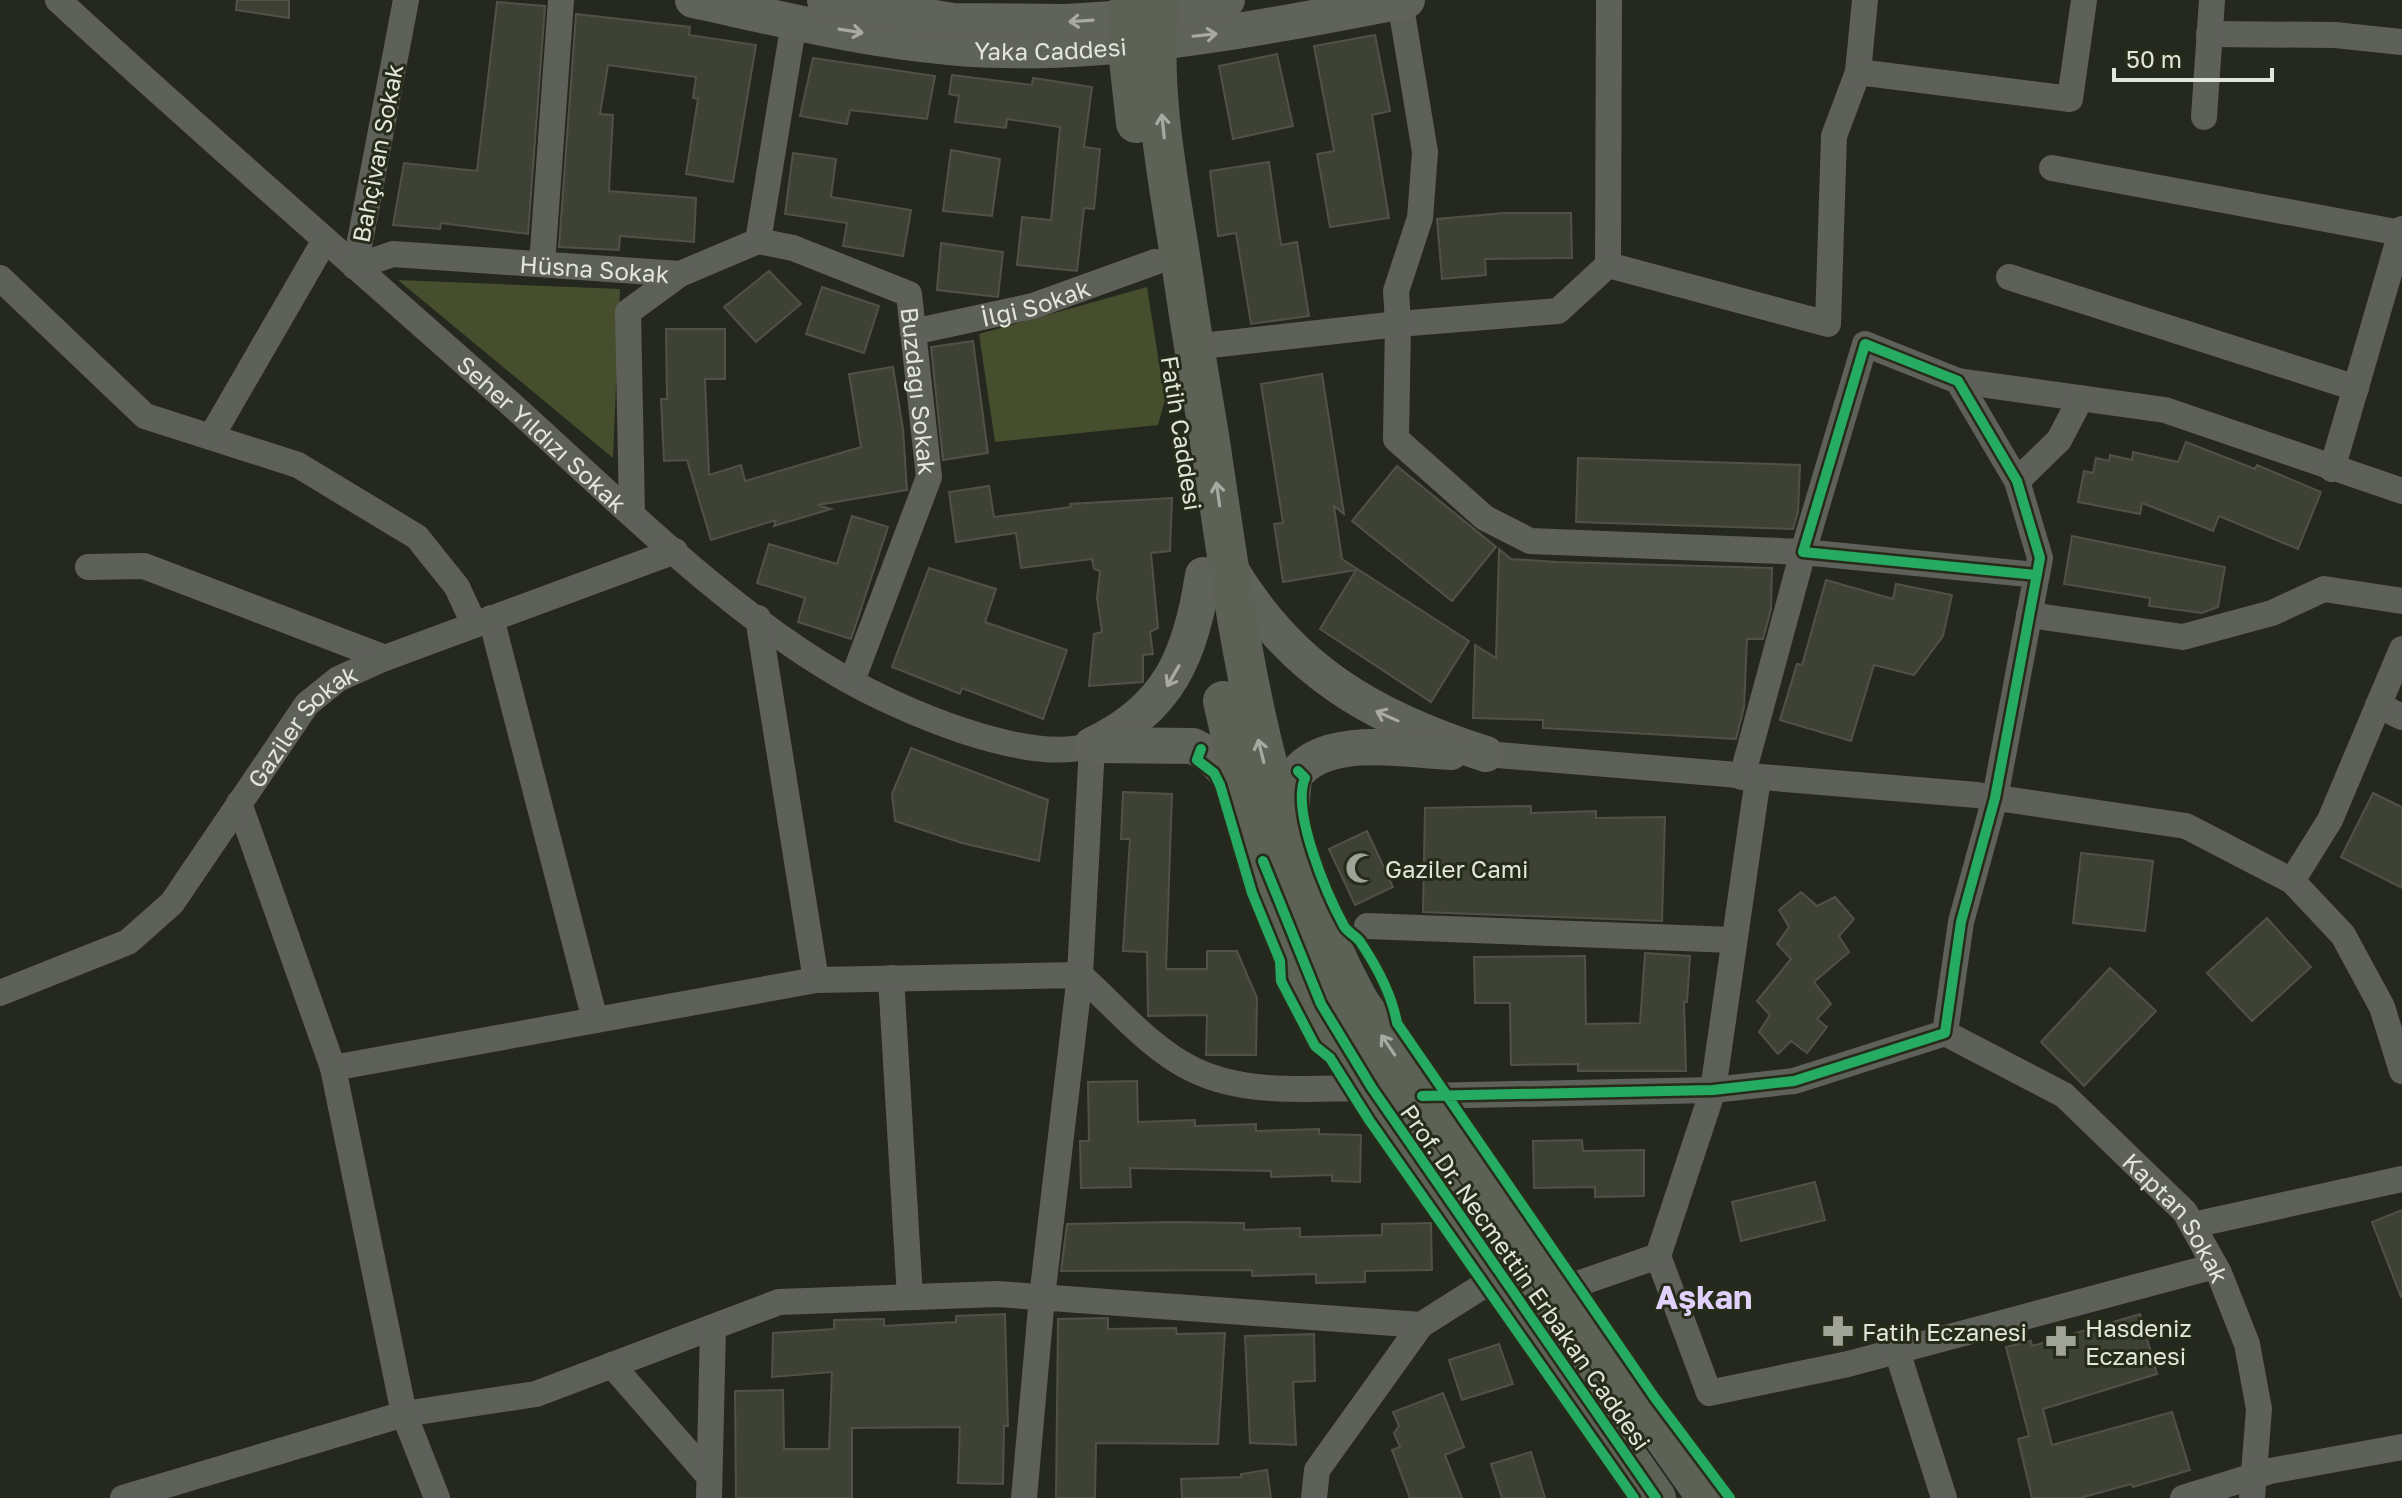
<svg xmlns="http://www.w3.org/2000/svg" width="2402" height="1498" font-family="'Golos Text',sans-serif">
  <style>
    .green { fill: #464e2d }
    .building { fill: #3e4234; stroke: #505249; stroke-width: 2 }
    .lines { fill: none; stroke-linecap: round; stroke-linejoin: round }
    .street { stroke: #5e605a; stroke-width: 26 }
    .secondary { stroke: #60635a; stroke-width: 36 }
    .primary { stroke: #5d6156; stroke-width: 40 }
    .cycleway-casing { stroke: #272c1a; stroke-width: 15 }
    .cycleway { stroke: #26ab63; stroke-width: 10 }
    .oneway { stroke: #a8aba0 }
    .oneway2 { stroke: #a6aa9f }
    .labels { text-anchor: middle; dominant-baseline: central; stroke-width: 6; stroke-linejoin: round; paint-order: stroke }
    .street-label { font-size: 24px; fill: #e2e6da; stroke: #272c1a }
    .poi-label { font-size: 24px; fill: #e2e6da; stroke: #272c1a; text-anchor: start }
    .district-label { font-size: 32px; font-weight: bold; fill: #dfd1fb; stroke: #272c1a }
  </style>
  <rect width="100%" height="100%" fill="#25281e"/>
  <path class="green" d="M398,280L620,289L613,458Z
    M1147,287L1165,400L1158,425L995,442L979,334Z"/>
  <path class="building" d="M237,0H289V18L236,10Z
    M497,2L545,6L528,234L441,223L440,229L393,225L404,163L477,171Z
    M576,14L690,27L689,35L756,45L733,182L686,174L698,99L693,98L696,77L608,65L600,114L613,115L609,191L696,198L694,242L620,236L619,250L559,247Z
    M1375,35L1390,111L1372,115L1389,218L1330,227L1317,154L1334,151L1314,46Z
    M1277,54L1293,126L1233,139L1219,66Z
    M813,58L935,76L927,119L850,110L847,124L800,116Z
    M952,75L1032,85L1033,78L1092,87L1084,147L1100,149L1094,209L1084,208L1077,271L1017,265L1022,217L1051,220L1060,127L1007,119L1006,128L955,122L959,96L949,94Z
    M951,150L1000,159L992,216L943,211Z
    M793,153L836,159L831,197L911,210L903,256L843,246L847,223L785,214Z
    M1269,162L1281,245L1297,242L1309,316L1251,324L1236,233L1218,236L1210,171Z
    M1504,213H1571L1572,258L1485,259L1486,275L1442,279L1437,219Z
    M941,243L1003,252L998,297L937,290Z
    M769,271L801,304L756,342L724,307Z
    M822,287L879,306L864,353L806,334Z
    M666,329H725V379H705L709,475L741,465L745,481L861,447L849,374L893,367L903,429L907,490L818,505L831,509L774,526L776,520L711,540L687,460L664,461L661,399H667Z
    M973,341L988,453L943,460L931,347Z
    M1322,374L1344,514L1334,506L1342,559L1469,641L1431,702L1320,629L1356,570L1283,582L1274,524L1283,523L1261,384Z
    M2186,442L2255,469L2257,465L2321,492L2298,549L2219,516L2213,531L2142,503L2140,514L2078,502L2084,471L2093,473L2096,458L2109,461L2110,455L2132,460L2133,452L2178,462Z
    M1578,458L1800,465L1798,512L1793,529L1576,522Z
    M1397,466L1496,547L1452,601L1352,521Z
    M989,486L994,517L1071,507L1070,504L1172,498L1170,551L1151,553L1158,628L1150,632L1153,654L1143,655V682L1089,686L1094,634L1102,632L1097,598L1100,571L1094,569L1092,559L1021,568L1016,533L956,542L949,492Z
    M852,516L888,527L851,639L798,622L805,598L757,583L769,544L837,564Z
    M2072,536L2225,567L2218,607L2202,613L2149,606L2150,598L2064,584Z
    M1499,549L1511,559L1557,562L1772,568L1771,609L1763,639H1747L1744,707L1736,739L1543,728V720L1473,718L1475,645L1496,658Z
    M929,568L996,589L985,622L1067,650L1043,719L962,688L960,694L892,667Z
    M1826,580L1893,599L1896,584L1952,595L1943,636L1914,675L1874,665L1851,741L1780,720L1797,664L1802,665Z
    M911,748L1048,800L1039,861L962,843L895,821L892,794Z
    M1123,792L1172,794L1166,969H1207V951H1237L1257,998L1256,1055H1206L1207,1015L1148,1016L1147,952L1123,951L1130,839H1121Z
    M2373,793L2402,807V888L2341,857Z
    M1531,806V813L1596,811V818L1665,817L1662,921L1423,912L1425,808Z
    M1367,831L1393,887L1355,905L1329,849Z
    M2081,853L2153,861L2145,931L2073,923Z
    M1801,892L1817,906L1835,897L1854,919L1839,936L1849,952L1814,982L1831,1004L1817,1019L1827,1027L1807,1053L1791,1041L1778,1054L1759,1032L1770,1015L1757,1001L1791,959L1777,944L1789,927L1779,910Z
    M2267,918L2311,967L2252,1021L2207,973Z
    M1645,953L1690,956L1687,1002H1684L1686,1071H1578V1064L1511,1065L1510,1003H1475L1474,957L1585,956L1586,1024L1640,1023Z
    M2110,968L2156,1011L2084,1086L2041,1042Z
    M1137,1081L1138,1122L1195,1120V1126L1256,1124V1131L1319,1129V1134L1361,1135L1360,1182L1332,1181V1175L1271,1177V1171L1130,1168L1131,1187L1081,1188L1080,1141H1089L1088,1082Z
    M1582,1140L1583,1151L1644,1150V1196L1595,1197V1187L1534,1188L1533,1141Z
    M1815,1182L1825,1220L1741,1241L1732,1202Z
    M2402,1210V1297H2401L2372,1222Z
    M1174,1222L1244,1223V1230L1300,1228V1237L1382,1235V1224L1431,1223L1432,1270L1365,1271V1282L1316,1283V1274L1252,1276V1270L1061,1271L1067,1224Z
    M1005,1314L1008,1426H1004L1003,1484L958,1483L960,1427L852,1428V1498H736L735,1391L783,1390L784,1449H829L832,1372L772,1377L773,1333L834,1329V1320L884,1319V1326L956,1322V1316Z
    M2140,1314L2157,1374L2043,1409L2052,1445L2172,1412L2190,1470L2133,1487L2131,1484L2080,1498H2032L2018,1439L2029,1436L2006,1347L2031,1341L2032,1346Z
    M1108,1318V1329L1176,1328L1177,1334L1225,1333L1218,1444L1096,1443L1095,1498H1056L1058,1319Z
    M1314,1334L1315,1381L1293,1382L1296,1445L1250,1443L1245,1336Z
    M1499,1344L1513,1384L1462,1400L1449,1360Z
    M1443,1393L1464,1447L1445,1455L1462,1498H1410L1392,1450L1400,1447L1394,1433L1399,1426L1393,1412Z
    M1531,1452L1545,1498H1502L1491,1464Z
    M1267,1470L1271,1498H1182L1181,1479L1241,1477V1474Z"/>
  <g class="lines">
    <g class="street">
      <path id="s1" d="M58,0C204,135 354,264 502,396C606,489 719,605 839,675C897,709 1027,766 1092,745L1080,975C1115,1006 1151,1050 1194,1070C1248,1096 1314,1088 1372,1088"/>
      <path id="s2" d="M406,0L355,267L393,254L680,274L758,241L794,22"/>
      <path d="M1609,0L1608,265L1828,324L1834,136L1858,72L1865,0"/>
      <path d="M2209,34L2335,35L2402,42"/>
      <path d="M1858,72L2070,99L2084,0"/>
      <path d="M2204,117L2212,0"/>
      <path d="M2052,168L2401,233"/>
      <path id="s3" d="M758,241L793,248L909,294L929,477L852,681"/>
      <path d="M542,264L561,0"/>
      <path d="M1608,265L1558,311L1398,324L1396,439L1485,518L1530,541L1803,552L1742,777"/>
      <path d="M2009,277L2356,388"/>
      <path d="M0,278L145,416L298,465L417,537L457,587L474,624"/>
      <path id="s4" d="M913,332L1033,306L1155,262"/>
      <path d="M1193,347L1398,324L1396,291L1420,218L1425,152L1400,1"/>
      <path d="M1958,381L2165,410L2402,491"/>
      <path d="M211,437L325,240"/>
      <path d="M2332,469L2402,229"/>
      <path d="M2017,481L2059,440L2081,398"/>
      <path d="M632,512L628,312L680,274"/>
      <path d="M88,567L144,566L385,658"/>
      <path d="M2029,615L2183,637L2272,613L2324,589L2402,601"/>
      <path d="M491,618L595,1020"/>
      <path d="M2378,705L2402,717"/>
      <path d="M1486,754L1977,795L2186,826L2292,881L2343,935L2382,1007L2402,1071"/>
      <path d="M239,803L333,1068L816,980L758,618"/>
      <path d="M2292,881L2330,820L2402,649"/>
      <path d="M1367,926L1733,940"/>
      <path d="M891,978L910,1297"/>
      <path d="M816,980L1080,975L1042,1297L1024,1498"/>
      <path id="s5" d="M0,993L128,942L172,903L307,704L338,679L385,658L675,551"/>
      <path id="s6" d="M1945,1033L2064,1095L2185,1212L2219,1273L2247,1344L2259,1409L2252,1498"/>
      <path d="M333,1068L404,1414L536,1394L779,1302L997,1294L1421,1325"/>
      <path d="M1422,1096L1713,1090L1794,1081L1945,1033L1961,922L1995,798L2040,558L2017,481L1958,381L1865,344L1803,552L2037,575"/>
      <path d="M2193,1225L2402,1179"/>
      <path d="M1658,1256L1709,1393L1848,1364L2215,1266"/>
      <path d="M1560,1290L1658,1256L1713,1090L1758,778"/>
      <path d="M1897,1351L1944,1498"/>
      <path d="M612,1365L707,1474"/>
      <path d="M123,1498L404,1414L437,1498"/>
      <path d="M709,1498L713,1327"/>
      <path d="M1314,1498L1317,1470L1421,1325L1500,1275"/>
      <path d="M2183,1498L2270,1471L2402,1447"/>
    </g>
    <g class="secondary">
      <path id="s7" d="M693,0C777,18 863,40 949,47C1096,61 1263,28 1407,0"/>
      <path d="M825,0L953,21L1066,22L1128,18L1227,0"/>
      <path d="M1229,567C1291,671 1373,718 1486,754"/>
      <path d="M1092,745C1169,709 1191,655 1203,575"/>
      <path d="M1098,745L1193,746L1210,755L1242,790"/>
      <path d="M1289,831L1294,777C1323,733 1405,750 1451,752"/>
    </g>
    <path class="primary" d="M1130,0L1127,42L1136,123
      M1160,0C1147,93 1173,202 1186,295C1194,351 1205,406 1213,462C1242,657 1264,826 1359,1002L1707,1498
      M1223,701L1252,828L1282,913L1321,1004L1420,1161L1656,1498"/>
    <defs>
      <path id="cycleway" d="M1201,749L1197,760L1214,773L1220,785L1252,893L1280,961L1281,981L1315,1046L1330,1058L1369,1120L1634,1498
        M1298,771L1305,778C1291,811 1327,895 1344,926C1348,933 1357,936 1361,943C1377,967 1392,995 1397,1023L1655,1398L1730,1498
        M1263,861L1321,1004L1372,1088L1656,1498
        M1422,1096L1713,1090L1794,1081L1945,1033L1961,922L1995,798L2040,558L2017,481L1958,381L1865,344L1803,552L2037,575"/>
    </defs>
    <use href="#cycleway" class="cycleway-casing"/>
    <use href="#cycleway" class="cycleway"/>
  </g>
  <defs><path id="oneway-shaft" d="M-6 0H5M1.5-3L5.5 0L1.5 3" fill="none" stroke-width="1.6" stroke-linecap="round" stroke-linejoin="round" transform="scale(2)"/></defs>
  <g class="oneway">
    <use href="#oneway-shaft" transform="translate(1081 21) rotate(176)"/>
    <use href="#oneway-shaft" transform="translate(851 31) rotate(9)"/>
    <use href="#oneway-shaft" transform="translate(1205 35) rotate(-6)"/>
    <use href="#oneway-shaft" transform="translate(1173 676) rotate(120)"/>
    <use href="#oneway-shaft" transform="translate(1387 716) rotate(-156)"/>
  </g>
  <g class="oneway2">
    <use href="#oneway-shaft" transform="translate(1163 126) rotate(-96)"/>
    <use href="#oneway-shaft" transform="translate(1218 494) rotate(-98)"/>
    <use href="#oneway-shaft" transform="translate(1261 751) rotate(-104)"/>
    <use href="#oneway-shaft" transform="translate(1388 1045) rotate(-124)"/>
  </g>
  <defs>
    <symbol id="mosque-bare" viewBox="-9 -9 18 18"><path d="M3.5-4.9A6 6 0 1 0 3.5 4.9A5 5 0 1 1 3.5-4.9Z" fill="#a0a498" stroke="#272c1a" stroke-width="2.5" paint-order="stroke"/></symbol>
    <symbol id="pharmacy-bare" viewBox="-9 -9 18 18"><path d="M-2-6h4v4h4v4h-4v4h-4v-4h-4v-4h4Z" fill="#a0a498" stroke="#272c1a" stroke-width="2.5" paint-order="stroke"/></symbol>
  </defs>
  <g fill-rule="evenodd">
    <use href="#mosque-bare" x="1339" y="846" width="44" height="44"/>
    <use href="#pharmacy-bare" x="1816" y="1309" width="44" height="44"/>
    <use href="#pharmacy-bare" x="2039" y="1319" width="44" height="44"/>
  </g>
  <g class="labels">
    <g class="street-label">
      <text stroke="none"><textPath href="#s7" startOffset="362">Yaka Caddesi</textPath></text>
      <text transform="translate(377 153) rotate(-79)">Bahçivan Sokak</text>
      <text stroke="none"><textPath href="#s2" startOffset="514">Hüsna Sokak</textPath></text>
      <text stroke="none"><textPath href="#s4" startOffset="126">İlgi Sokak</textPath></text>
      <text stroke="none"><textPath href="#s3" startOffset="258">Buzdağı Sokak</textPath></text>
      <text stroke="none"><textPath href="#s1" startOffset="650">Seher Yıldızı Sokak</textPath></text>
      <text transform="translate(1182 433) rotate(81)">Fatih Caddesi</text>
      <text stroke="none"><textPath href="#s5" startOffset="418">Gaziler Sokak</textPath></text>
      <text stroke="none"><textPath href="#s6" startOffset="302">Kaptan Sokak</textPath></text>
      <text transform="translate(1526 1277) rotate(55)">Prof. Dr. Necmettin Erbakan Caddesi</text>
    </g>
    <g class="poi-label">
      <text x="1385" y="868">Gaziler Cami</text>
      <text x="2085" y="1327">Hasdeniz<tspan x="2085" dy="28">Eczanesi</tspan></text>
      <text x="1862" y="1331">Fatih Eczanesi</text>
    </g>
    <g class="district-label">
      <text x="1704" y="1297">Aşkan</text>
    </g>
  </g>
  <path d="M2114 68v12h158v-12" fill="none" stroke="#e2e6da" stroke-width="4"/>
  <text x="2126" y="68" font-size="24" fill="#e2e6da" stroke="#272c1a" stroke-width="6" paint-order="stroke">50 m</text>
</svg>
